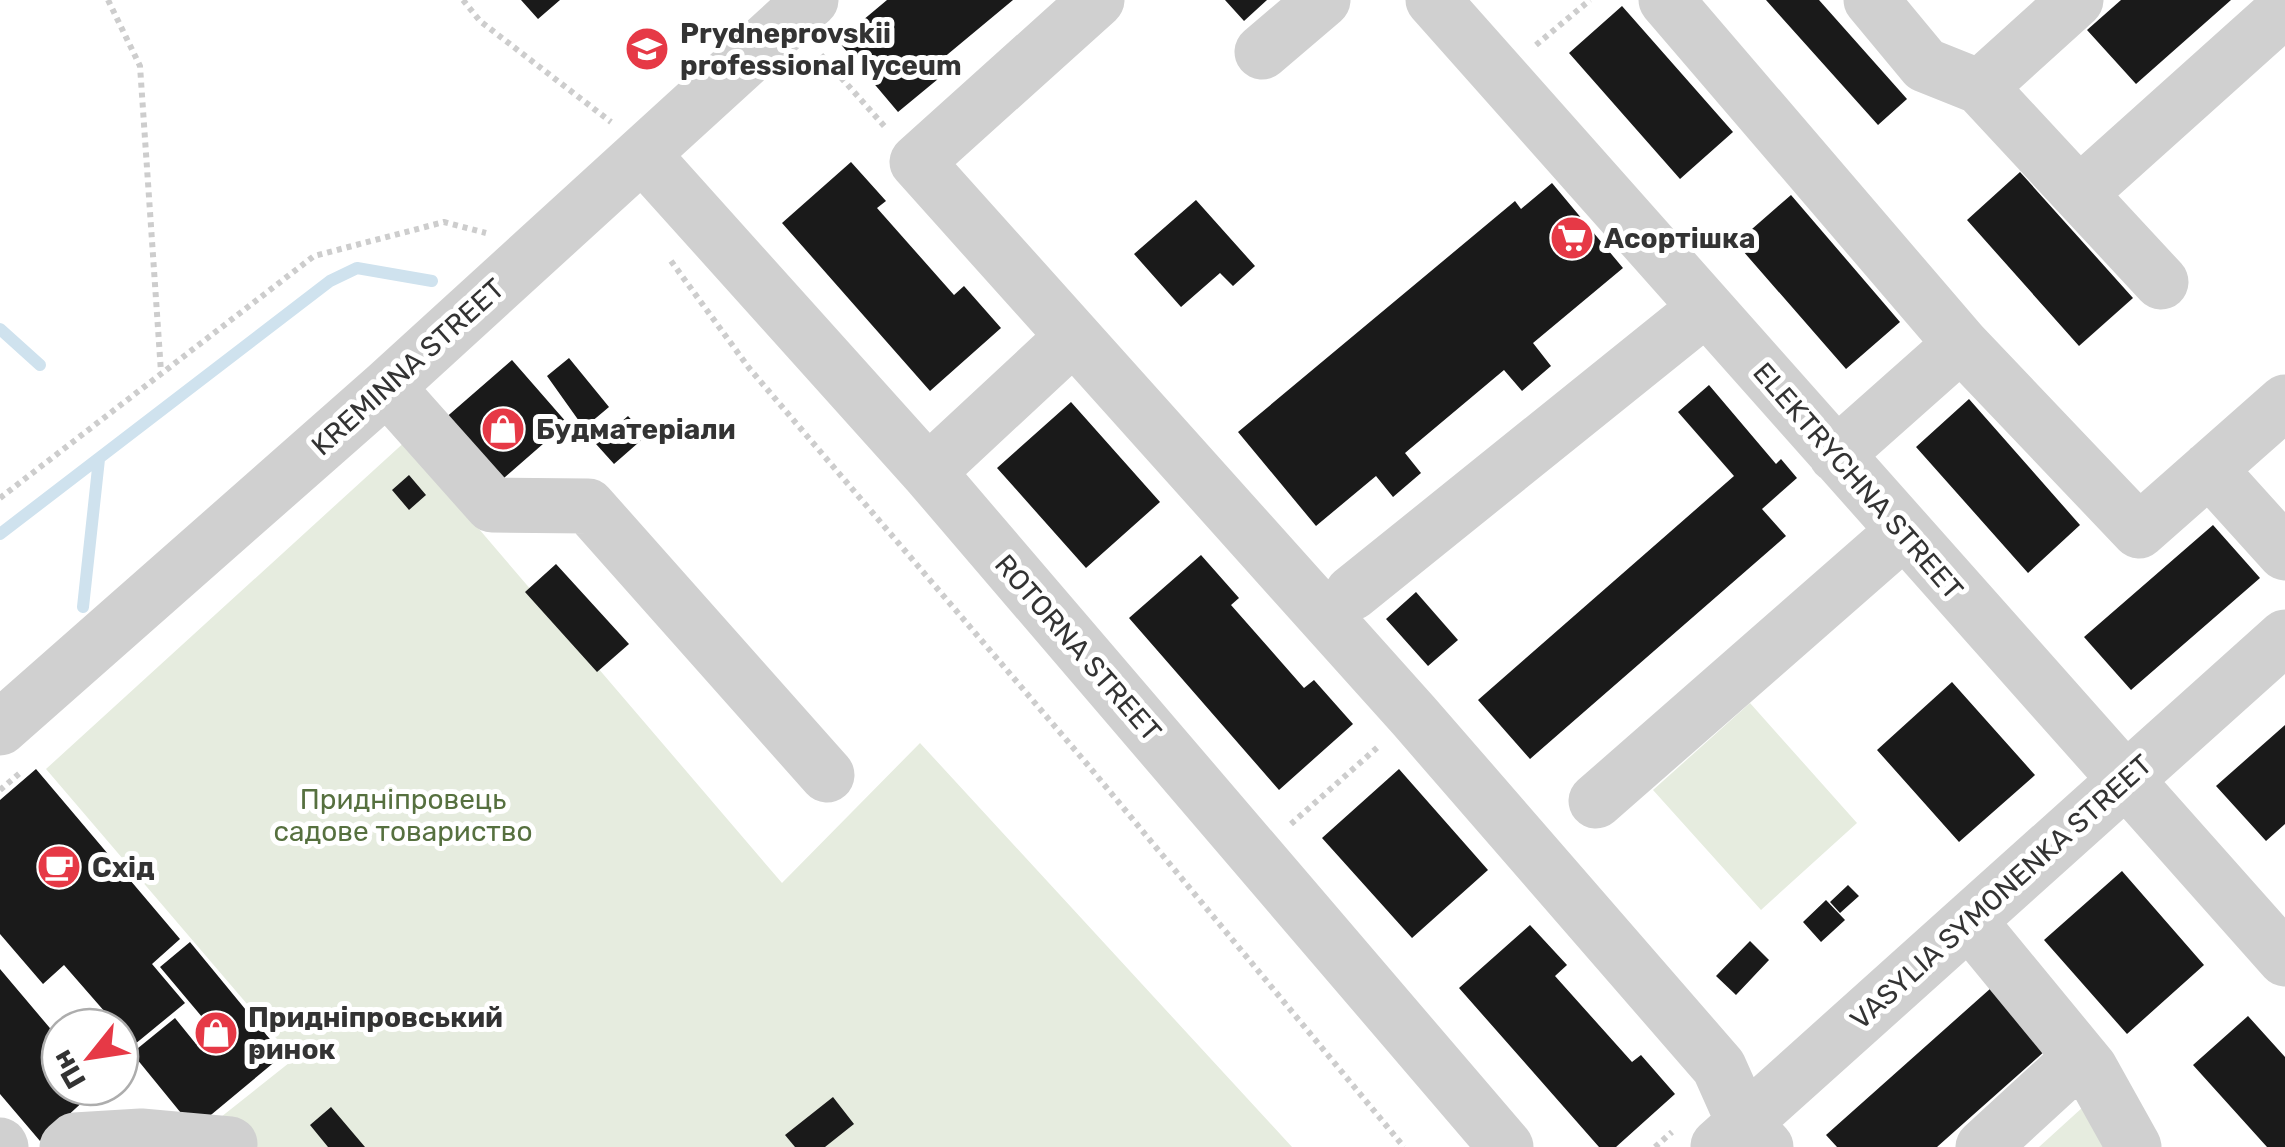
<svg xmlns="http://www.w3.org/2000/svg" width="2285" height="1147" font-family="Rubik,sans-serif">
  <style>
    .green { fill: #e6ecdf }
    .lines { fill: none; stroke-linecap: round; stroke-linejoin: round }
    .stream { stroke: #cfe2ee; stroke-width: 12 }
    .building { fill: #1a1a1a }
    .path { stroke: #cdcdcd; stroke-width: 6; stroke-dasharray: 5 5; stroke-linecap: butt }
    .minor { stroke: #d0d0d0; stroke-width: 55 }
    .labels { text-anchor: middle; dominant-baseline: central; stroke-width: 10; stroke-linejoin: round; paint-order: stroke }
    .poi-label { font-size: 28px; font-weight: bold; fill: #333; stroke: #fff; text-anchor: start }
    .street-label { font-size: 28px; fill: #333; stroke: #fff }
    .park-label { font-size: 28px; fill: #56703f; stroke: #fff }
  </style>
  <rect width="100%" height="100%" fill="#fff"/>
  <path class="green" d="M408,439L473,522L782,883L920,743L1292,1147H208L197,1136L294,1059L46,769Z
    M1750,703L1857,823L1761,910L1653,790Z
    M2094,1097L2138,1147H2039Z"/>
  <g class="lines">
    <path class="stream" d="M0,329L40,365
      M0,534L330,281L357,268L432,281
      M83,607L99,459"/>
  </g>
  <path class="building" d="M521,0H560L538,19Z
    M887,0H1013L930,69L938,79L898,112L838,41Z
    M1225,0H1267L1244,21Z
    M1766,0H1819L1907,99L1878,125Z
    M2121,0H2231L2136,84L2087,30Z
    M1622,6L1733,132L1680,179L1569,53Z
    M851,162L886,201L877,208L954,295L964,286L1001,328L930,391L782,223Z
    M2020,172L2133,298L2079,346L1967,220Z
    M1552,183L1623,268L1533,343L1551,366L1522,391L1504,370L1405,453L1421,473L1393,497L1376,476L1316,526L1238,432L1515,201L1521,209Z
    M1791,195L1900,322L1846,369L1736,243Z
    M1196,200L1255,266L1233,286L1220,273L1181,307L1134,254Z
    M569,358L609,407L584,428L547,376Z
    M512,360L567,423L497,484L443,420Z
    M1709,385L1776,464L1781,459L1797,478L1762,509L1786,536L1530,759L1478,700L1734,476L1678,412Z
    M1969,399L2080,525L2028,573L1916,447Z
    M1071,402L1160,502L1086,568L997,468Z
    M628,416L646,436L614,464L596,444Z
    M409,475L426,495L409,510L392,490Z
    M2213,525L2260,578L2131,690L2084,637Z
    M1201,555L1239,598L1231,605L1304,688L1314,680L1353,724L1279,790L1129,618Z
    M556,564L629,644L597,672L525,592Z
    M1416,592L1458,640L1428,666L1386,619Z
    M1952,682L2035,775L1959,842L1877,750Z
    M2285,725V824L2266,841L2216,786Z
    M36,769L180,939L152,964L185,1003L129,1049L132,1057L120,1067V1027H88L105,1012L64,965L43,984L0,934V800Z
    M1399,769L1488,870L1412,938L1322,838Z
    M2122,871L2204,965L2127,1034L2044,940Z
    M1848,885L1859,896L1840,913L1830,902Z
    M1826,900L1845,920L1821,942L1803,922Z
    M1530,925L1567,965L1555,976L1632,1062L1641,1055L1675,1094L1616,1147H1599L1459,988Z
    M1750,941L1769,960L1736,995L1716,976Z
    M190,942L283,1055L194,1129L132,1053L175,1018L196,1044L213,1030L160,967Z
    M0,969L60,1040V1087H99L40,1141L0,1094Z
    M1991,988L2046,1050L1937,1147H1837L1826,1135Z
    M2248,1016L2285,1057V1147H2267L2193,1065Z
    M833,1097L854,1124L825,1147H795L785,1135Z
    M331,1107L365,1147H328L310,1125Z"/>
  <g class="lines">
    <path class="path" d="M108,0L140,66L161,372
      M463,0L480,21L611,122
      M1536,45L1590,0
      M821,55L886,128
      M671,261L749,368L1087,764L1404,1147
      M0,498L314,256L444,222L486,233
      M0,790L20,773
      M1291,824L1379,746
      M1655,1147L1672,1132"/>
    <path class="minor" d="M1097,0L917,162L1414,716L1719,1067L1744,1123L1766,1147
      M1433,0L2285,959
      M1666,0L1961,344L1836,455
      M1871,0L1925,65L1980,87L2076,0
      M1262,52L1323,0
      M1980,87L2161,282
      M643,155L928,472L1506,1147
      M2080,193L2285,9
      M1961,344L2139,531L2285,402
      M387,387L492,505L588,506L827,775
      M2209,469L2285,553
      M928,472L1072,338
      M1352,593L1706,308
      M0,728L387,387L811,0
      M1596,801L1902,533
      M1969,921L2090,1068L2134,1147
      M0,1145L1,1147
      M1718,1146L2285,637
      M67,1147L75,1140L141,1136L230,1144
      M1983,1147L2081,1057"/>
  </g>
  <defs>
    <symbol id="school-disc" viewBox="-11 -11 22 22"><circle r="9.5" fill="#e63946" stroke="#fff"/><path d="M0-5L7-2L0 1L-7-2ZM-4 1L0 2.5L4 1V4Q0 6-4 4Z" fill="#fff"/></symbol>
    <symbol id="supermarket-disc" viewBox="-11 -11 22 22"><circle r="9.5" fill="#e63946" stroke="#fff"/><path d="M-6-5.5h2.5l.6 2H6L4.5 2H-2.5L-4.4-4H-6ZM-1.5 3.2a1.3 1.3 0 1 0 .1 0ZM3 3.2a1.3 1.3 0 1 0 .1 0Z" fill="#fff"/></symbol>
    <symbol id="shop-disc" viewBox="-11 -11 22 22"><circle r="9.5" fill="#e63946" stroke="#fff"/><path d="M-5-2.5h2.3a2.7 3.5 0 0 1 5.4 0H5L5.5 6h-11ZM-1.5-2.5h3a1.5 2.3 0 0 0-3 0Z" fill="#fff"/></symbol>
    <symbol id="cafe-disc" viewBox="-11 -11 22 22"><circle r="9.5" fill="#e63946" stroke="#fff"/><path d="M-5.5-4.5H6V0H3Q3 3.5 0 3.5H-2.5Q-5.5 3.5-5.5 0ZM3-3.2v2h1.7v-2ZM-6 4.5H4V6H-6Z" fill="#fff"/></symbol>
  </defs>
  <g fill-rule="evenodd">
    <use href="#school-disc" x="622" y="24" width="50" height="50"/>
    <use href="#supermarket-disc" x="1547" y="213" width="50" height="50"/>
    <use href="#shop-disc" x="478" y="404" width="50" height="50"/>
    <use href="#cafe-disc" x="34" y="842" width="50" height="50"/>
    <use href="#shop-disc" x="191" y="1008" width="50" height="50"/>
  </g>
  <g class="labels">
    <g class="poi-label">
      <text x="680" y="33">Prydneprovskii<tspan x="680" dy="32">professional lyceum</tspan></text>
      <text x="1604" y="238">Асортішка</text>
      <text x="536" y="429">Будматеріали</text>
      <text x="92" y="867">Схід</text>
      <text x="248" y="1017">Придніпровський<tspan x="248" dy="32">ринок</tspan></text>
    </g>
    <g class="street-label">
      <text transform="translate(408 367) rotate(-42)">KREMINNA STREET</text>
      <text transform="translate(1858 481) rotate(49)">ELEKTRYCHNA STREET</text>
      <text transform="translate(1078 648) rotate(49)">ROTORNA STREET</text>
      <text transform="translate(2001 892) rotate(-42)">VASYLIA SYMONENKA STREET</text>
    </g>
    <g class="park-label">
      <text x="403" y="799">Придніпровець<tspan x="403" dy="32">садове товариство</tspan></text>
    </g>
  </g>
  <g transform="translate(90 1057) rotate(240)"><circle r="48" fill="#ffffff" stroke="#adadad" stroke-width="2.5"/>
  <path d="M0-8L18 38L0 25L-18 38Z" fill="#e63946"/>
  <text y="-15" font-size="28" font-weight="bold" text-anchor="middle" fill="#333333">Пн</text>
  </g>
</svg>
